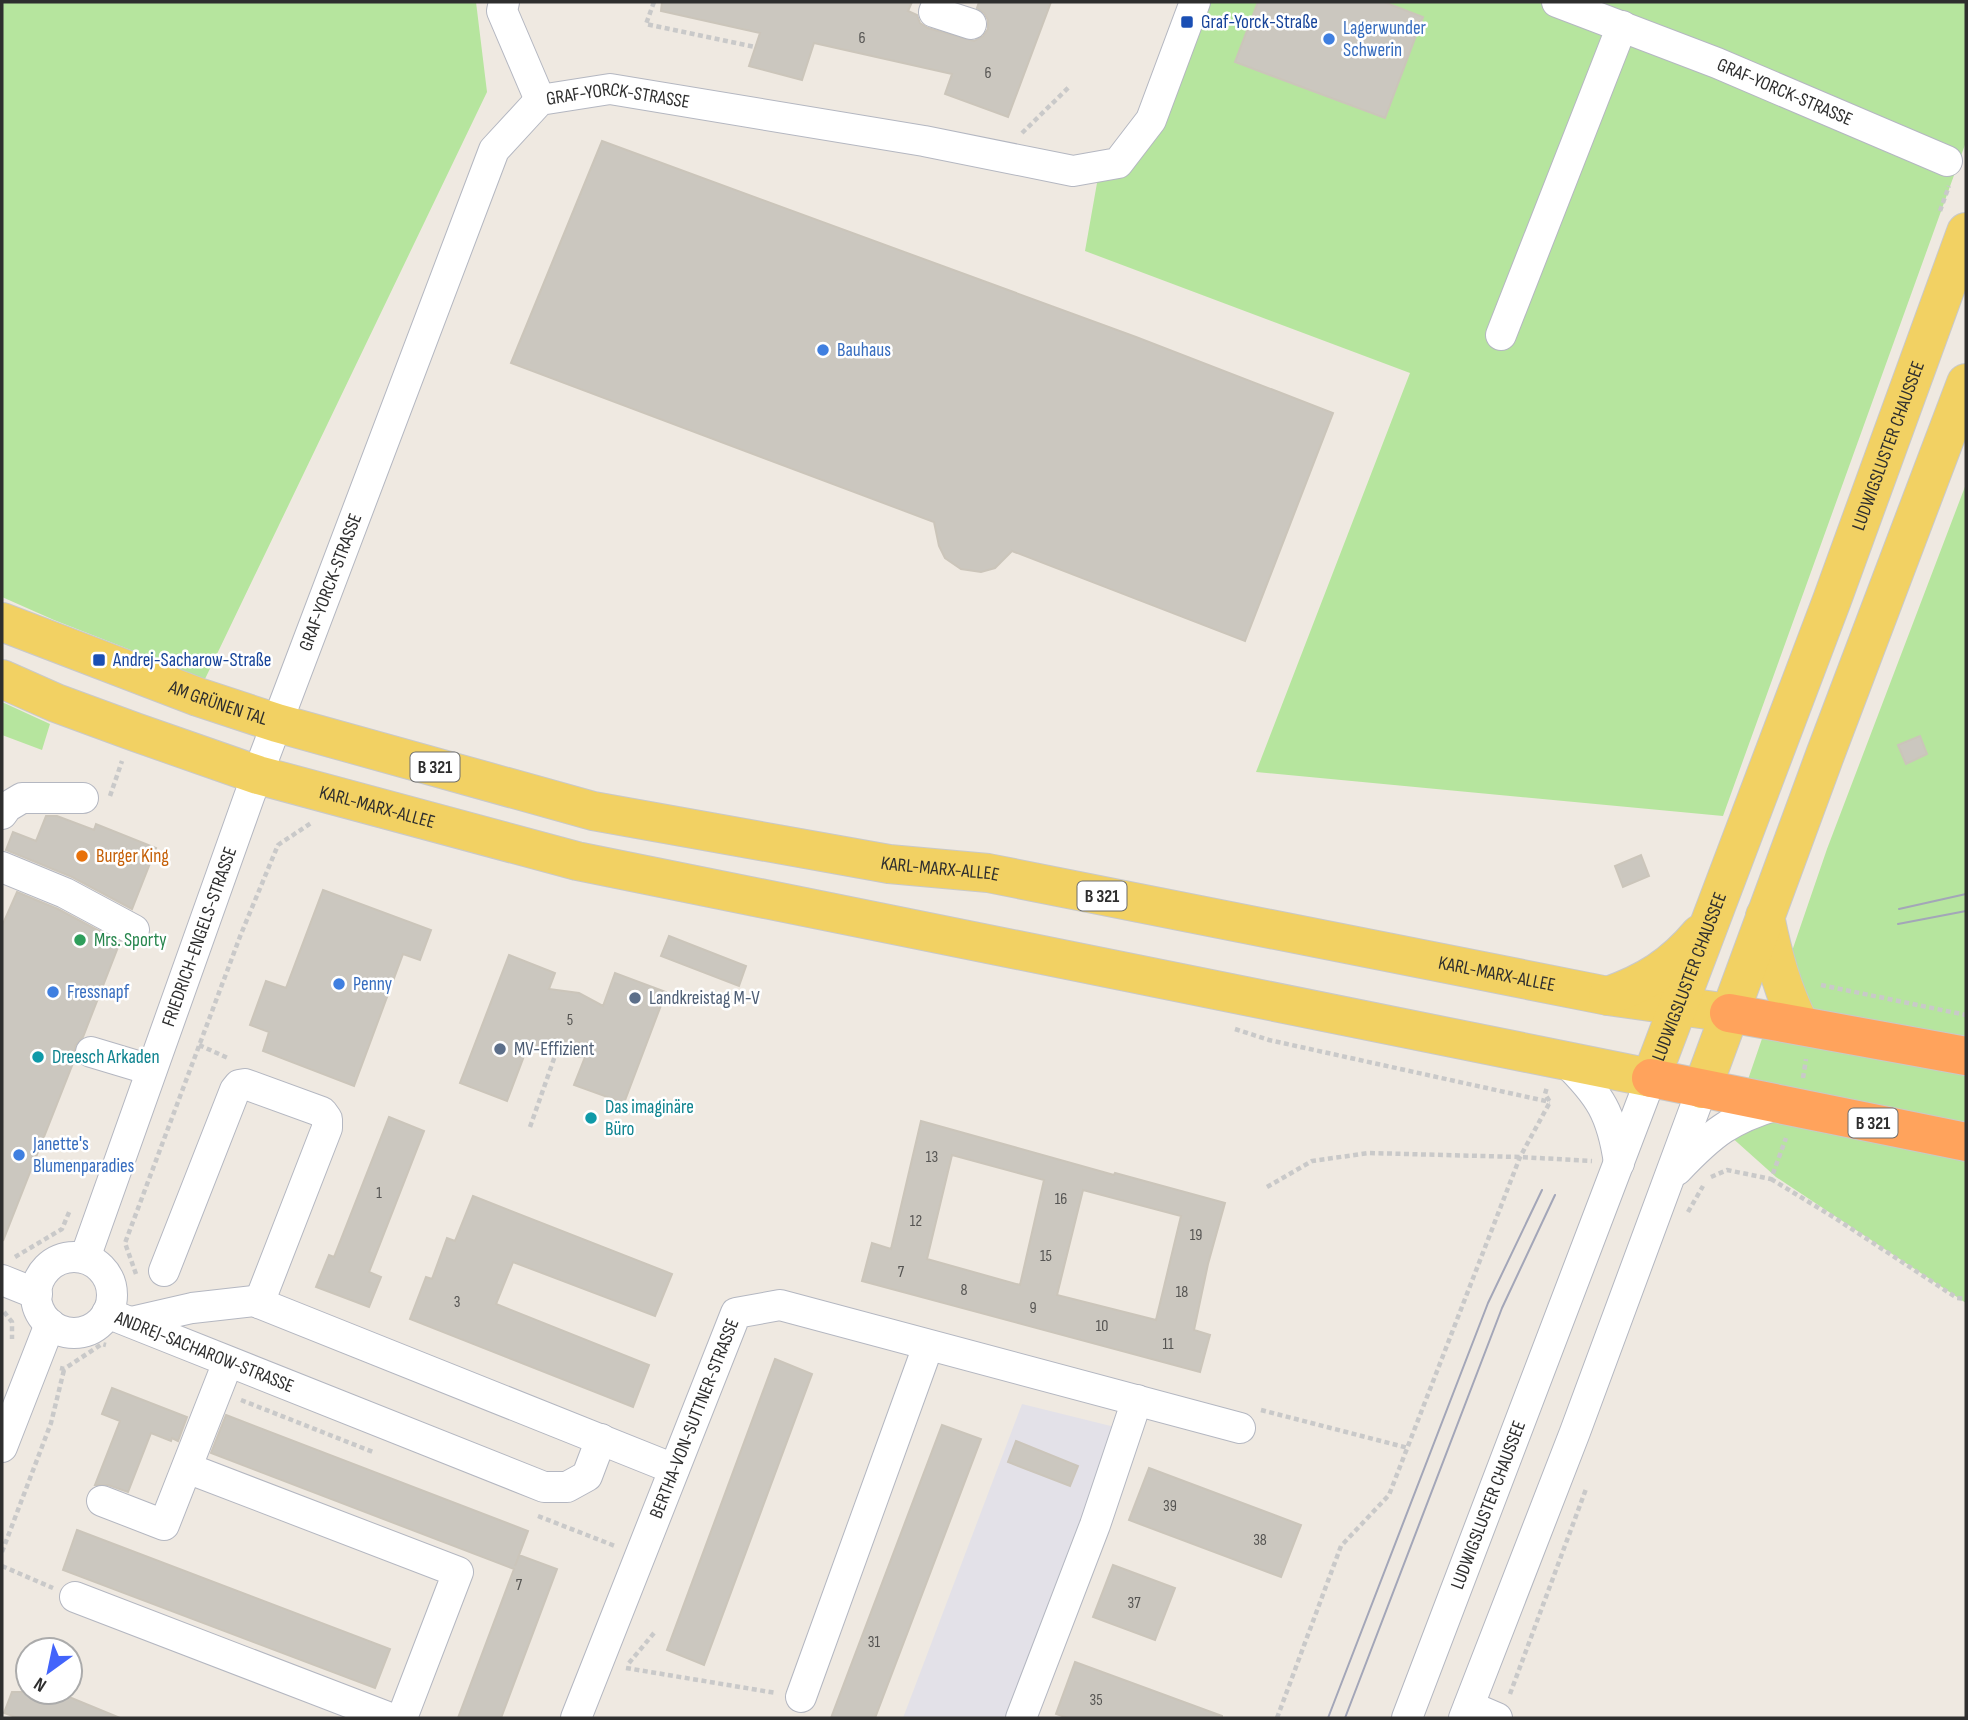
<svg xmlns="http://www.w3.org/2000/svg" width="1968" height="1720" font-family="'Sofia Sans Condensed',sans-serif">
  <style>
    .industrial { fill: #e3e1e8 }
    .green { fill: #b6e59e }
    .building { fill: #cbc7bf; stroke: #cbc5ba; stroke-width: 2; fill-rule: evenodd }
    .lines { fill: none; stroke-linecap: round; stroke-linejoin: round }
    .minor-casing { stroke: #b4b7c1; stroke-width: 32 }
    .major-casing { stroke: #c9c9c9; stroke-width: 40 }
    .highway-casing { stroke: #c9c9c9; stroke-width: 40 }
    .path { stroke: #c9c9c9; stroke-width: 4.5; stroke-dasharray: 5 3.5; stroke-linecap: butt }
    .minor { stroke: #fff; stroke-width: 30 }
    .major { stroke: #f2d163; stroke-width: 38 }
    .highway { stroke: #ffa35c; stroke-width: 38 }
    .tram { stroke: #a3a6b8; stroke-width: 2 }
    .transit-dot { fill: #1a4fb4; stroke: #fff; stroke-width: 2.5 }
    .shop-dot { fill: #3f7fe0; stroke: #fff; stroke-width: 2.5 }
    .food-dot { fill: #e8710a; stroke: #fff; stroke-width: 2.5 }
    .leisure-dot { fill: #2e9e5b; stroke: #fff; stroke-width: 2.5 }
    .service-dot { fill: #5c6f8a; stroke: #fff; stroke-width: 2.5 }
    .culture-dot { fill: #0f9aa8; stroke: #fff; stroke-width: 2.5 }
    .labels { text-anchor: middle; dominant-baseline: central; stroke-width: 5; stroke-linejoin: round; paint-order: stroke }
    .number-label { font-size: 16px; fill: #555452 }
    .shield { fill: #fff; stroke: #6d6d6d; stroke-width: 2 }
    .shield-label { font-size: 18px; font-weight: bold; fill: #2e2e2e }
    .transit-label { font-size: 19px; fill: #164399; stroke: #fff; text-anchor: start }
    .shop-label { font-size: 19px; fill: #366cbe; stroke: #fff; text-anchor: start }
    .street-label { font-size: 19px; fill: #2e2e2e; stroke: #fff }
    .food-label { font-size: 19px; fill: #c56008; stroke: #fff; text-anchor: start }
    .leisure-label { font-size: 19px; fill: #27864d; stroke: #fff; text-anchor: start }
    .service-label { font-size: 19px; fill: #4e5e75; stroke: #fff; text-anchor: start }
    .culture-label { font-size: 19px; fill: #0d838f; stroke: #fff; text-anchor: start }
  </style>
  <rect width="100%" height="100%" fill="#efe9e1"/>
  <path class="industrial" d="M1022,1404L1127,1430L1021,1718H903Z"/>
  <path class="green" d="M2,2H476L487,92L205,679L54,620L2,597Z
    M1195,2H1966V142L1723,816L1256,772L1410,373L1085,251L1097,183L1105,169L1151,120Z
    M1966,484V1303L1776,1177L1729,1135L1827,849Z
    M2,702L50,724L42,750L2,735Z"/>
  <path class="building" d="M662,2H912L908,11L917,15L920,23L928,28L974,41L983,36L988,29V20L984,13L977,8L979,2H1051L1008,117L945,94L952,74L814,43L802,80L749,66L760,33L661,11Z
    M1258,2H1384L1423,17L1385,118L1235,62Z
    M602,141L1136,337L1333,413L1245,641L1012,551L995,568L981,572L961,569L945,558L939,546L934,522L511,363Z
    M1920,736L1927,754L1906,764L1898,745Z
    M46,816H57L94,830L96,824L156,848L132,909L72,877L6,850L13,832L36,841Z
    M1641,855L1649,876L1623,887L1615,866Z
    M323,890L431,930L420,960L403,954L354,1086L263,1051L269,1032L250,1025L266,981L286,988Z
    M17,892L58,909L120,942L83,1037L75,1046V1058L3,1241L2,926Z
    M669,936L746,966L739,986L661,956Z
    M509,955L555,973L549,989L579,993L603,1006L615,973L666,992L624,1103L574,1085L585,1057L561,1055L529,1043L507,1101L460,1083Z
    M389,1117L424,1131L369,1272L381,1277L369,1307L316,1287L329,1255L334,1257Z
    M921,1121L1114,1175L1115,1173L1225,1203L1208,1264L1194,1330L1210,1335L1200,1372L862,1281L872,1243L891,1249ZM952,1155L1044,1180L1020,1285L927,1259ZM1083,1190L1181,1216L1156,1320L1057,1295Z
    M473,1196L672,1274L655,1316L513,1262L496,1304L649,1365L633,1407L410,1319L426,1277L432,1279L447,1238L455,1241Z
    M775,1359L812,1374L704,1665L667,1650Z
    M112,1388L187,1417L178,1441L172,1438L171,1441L151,1433L128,1492L108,1485H95L120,1421L102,1414Z
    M226,1415L528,1531L515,1566L519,1555L557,1569L501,1718H458L514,1569L211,1453Z
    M942,1425L981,1439L945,1534L875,1718H831Z
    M1016,1441L1078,1466L1070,1486L1008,1462Z
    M1149,1468L1301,1525L1281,1577L1129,1520Z
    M77,1530L390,1649L375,1688L63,1570Z
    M1113,1565L1175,1588L1155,1640L1093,1617Z
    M1075,1662L1222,1716V1718H1068L1056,1714Z
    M12,1692H57L120,1718H18L4,1713Z"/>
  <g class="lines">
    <defs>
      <g id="minor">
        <path d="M504,2L502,11L540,100"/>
        <path d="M938,2L934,12L971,24"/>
        <path id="s1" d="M1557,2L1717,63L1947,161"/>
        <path d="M1501,335L1622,26"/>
        <path d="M2,814L7,807L22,798H83"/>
        <path d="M2,867L65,893L134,930"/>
        <path d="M91,1052L151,1070"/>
        <path d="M1565,1061C1600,1095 1612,1114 1619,1163"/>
        <path d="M1677,1170C1712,1133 1731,1118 1780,1104"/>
        <circle cx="74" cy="1295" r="38"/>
        <path id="s2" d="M85,1258L249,797L494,150L540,100L610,89L924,141L1073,171L1118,163L1151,120L1195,2"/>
        <path d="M164,1271L235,1090L239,1085L245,1084L322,1112L327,1119V1128L259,1303"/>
        <path d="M2,1280L37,1294"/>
        <path id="s3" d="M107,1313L544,1487H567L587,1476L601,1439"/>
        <path d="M131,1322L192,1308L254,1301L674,1469"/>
        <path d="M2,1447L50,1324"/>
        <path d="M187,1468L458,1572L402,1718"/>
        <path d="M102,1501L164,1525L228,1362"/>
        <path d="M75,1597L390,1718"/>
        <path d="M801,1697L928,1346"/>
        <path d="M1469,1706L1497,1718"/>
        <path id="s4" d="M576,1718L736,1313L780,1305L1240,1428"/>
        <path d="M1021,1718L1095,1525L1137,1400"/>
        <path id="s5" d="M1407,1718L1651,1078"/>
        <path d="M1464,1718L1575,1432L1702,1089"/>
      </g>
      <g id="major">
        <path id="s6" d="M2,622L198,697L277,723L593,811L889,864L988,873L1608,996L1729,1013"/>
        <path id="s7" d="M2,679L56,703L135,732L258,775L577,861L1651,1078L1832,600L1966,232"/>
        <path d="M1765,916C1773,955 1782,990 1800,1025"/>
        <path d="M1608,996C1647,982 1673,966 1700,934"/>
        <path d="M1702,1089L1825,755L1966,383"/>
      </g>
      <path id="highway" d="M1729,1013L1966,1056
        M1651,1078L1966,1142"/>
    </defs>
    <use href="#minor" class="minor-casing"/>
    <use href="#major" class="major-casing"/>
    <use href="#highway" class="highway-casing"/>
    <path class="path" d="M654,2L646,24L755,47
      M1022,133L1069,87
      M1940,211L1949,186
      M110,796L122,761
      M1821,985L1966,1015
      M1235,1029L1269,1040L1550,1102
      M199,1045L230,1059
      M1803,1078L1806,1059
      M530,1127L556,1053
      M1711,1177L1727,1170L1771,1179L1786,1138
      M1771,1179L1835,1218L1957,1298L1966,1299
      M1267,1187L1312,1161L1369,1153L1520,1157L1592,1161
      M1688,1212L1703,1186
      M15,1257L62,1229L70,1210
      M136,1274L125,1243L241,934L278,845L311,823
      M4,1312L12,1322V1339
      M60,1368L64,1369L102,1344L106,1345
      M241,1400L373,1452
      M1261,1410L1408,1448
      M538,1516L615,1546
      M2,1552L51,1423L64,1370
      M2,1566L53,1588
      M629,1663L654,1633
      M626,1668L776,1693
      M1510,1694L1586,1489
      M1277,1718L1341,1546L1389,1495L1520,1157L1550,1102L1545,1094L1547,1087"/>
    <use href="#minor" class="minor"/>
    <use href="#major" class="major"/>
    <use href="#highway" class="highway"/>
    <path class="tram" d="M1899,909L1966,894
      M1898,924L1966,911
      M1328,1718L1488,1303L1542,1190
      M1345,1718L1502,1308L1555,1195"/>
  </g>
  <g class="transit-dot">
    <rect x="1180" y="15" width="14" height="14" rx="3.5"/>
    <rect x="92" y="653" width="14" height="14" rx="3.5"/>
  </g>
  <g class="shop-dot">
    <circle cx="1329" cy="39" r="7"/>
    <circle cx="823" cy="350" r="7"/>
    <circle cx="339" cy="984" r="7"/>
    <circle cx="53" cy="992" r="7"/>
    <circle cx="19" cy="1155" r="7"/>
  </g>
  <circle class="food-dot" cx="82" cy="856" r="7"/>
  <circle class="leisure-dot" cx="80" cy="940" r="7"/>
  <g class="service-dot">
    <circle cx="635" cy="998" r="7"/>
    <circle cx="500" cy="1049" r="7"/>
  </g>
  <g class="culture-dot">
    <circle cx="38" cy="1057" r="7"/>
    <circle cx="591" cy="1118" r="7"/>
  </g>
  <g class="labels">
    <g class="number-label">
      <text x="862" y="38">6</text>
      <text x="988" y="73">6</text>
      <text x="570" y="1020">5</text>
      <text x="932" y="1157">13</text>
      <text x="379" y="1193">1</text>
      <text x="1061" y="1199">16</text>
      <text x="916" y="1221">12</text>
      <text x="1196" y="1235">19</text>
      <text x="1046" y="1256">15</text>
      <text x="901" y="1272">7</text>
      <text x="964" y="1290">8</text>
      <text x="1182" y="1292">18</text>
      <text x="457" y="1302">3</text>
      <text x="1033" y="1308">9</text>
      <text x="1102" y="1326">10</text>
      <text x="1168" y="1344">11</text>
      <text x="1170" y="1506">39</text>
      <text x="1260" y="1540">38</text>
      <text x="519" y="1585">7</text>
      <text x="1134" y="1603">37</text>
      <text x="874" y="1642">31</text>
      <text x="1096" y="1700">35</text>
    </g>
    <g class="shield">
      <rect x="410.5" y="752.5" width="49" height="29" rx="5"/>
      <rect x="1077.5" y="881.5" width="49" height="29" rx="5"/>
      <rect x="1848.5" y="1108.5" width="49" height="29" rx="5"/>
    </g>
    <g class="shield-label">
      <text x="435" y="767">B 321</text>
      <text x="1102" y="896">B 321</text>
      <text x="1873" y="1123">B 321</text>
    </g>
    <g class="transit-label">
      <text x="1201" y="22">Graf-Yorck-Straße</text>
      <text x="113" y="660">Andrej-Sacharow-Straße</text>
    </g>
    <g class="shop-label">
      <text x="1343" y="28">Lagerwunder<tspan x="1343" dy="22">Schwerin</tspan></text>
      <text x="837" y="350">Bauhaus</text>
      <text x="353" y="984">Penny</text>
      <text x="67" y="992">Fressnapf</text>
      <text x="33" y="1144">Janette's<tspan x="33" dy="22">Blumenparadies</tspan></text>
    </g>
    <g class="street-label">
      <text stroke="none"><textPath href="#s1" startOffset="245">GRAF-YORCK-STRASSE</textPath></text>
      <text stroke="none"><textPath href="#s2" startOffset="1328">GRAF-YORCK-STRASSE</textPath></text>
      <text stroke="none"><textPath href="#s7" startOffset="2375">LUDWIGSLUSTER CHAUSSEE</textPath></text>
      <text stroke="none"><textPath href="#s2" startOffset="719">GRAF-YORCK-STRASSE</textPath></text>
      <text stroke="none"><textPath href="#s6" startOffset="231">AM GRÜNEN TAL</textPath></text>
      <text stroke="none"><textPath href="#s7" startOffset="397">KARL-MARX-ALLEE</textPath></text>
      <text stroke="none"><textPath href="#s6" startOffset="973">KARL-MARX-ALLEE</textPath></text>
      <text stroke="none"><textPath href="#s2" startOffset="341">FRIEDRICH-ENGELS-STRASSE</textPath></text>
      <text stroke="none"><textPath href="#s6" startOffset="1540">KARL-MARX-ALLEE</textPath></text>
      <text stroke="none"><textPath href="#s7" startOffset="1808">LUDWIGSLUSTER CHAUSSEE</textPath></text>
      <text stroke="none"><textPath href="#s3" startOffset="105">ANDREJ-SACHAROW-STRASSE</textPath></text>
      <text stroke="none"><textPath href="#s4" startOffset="322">BERTHA-VON-SUTTNER-STRASSE</textPath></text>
      <text stroke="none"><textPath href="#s5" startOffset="228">LUDWIGSLUSTER CHAUSSEE</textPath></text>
    </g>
    <g class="food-label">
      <text x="96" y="856">Burger King</text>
    </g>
    <g class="leisure-label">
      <text x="94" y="940">Mrs. Sporty</text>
    </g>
    <g class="service-label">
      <text x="649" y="998">Landkreistag M-V</text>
      <text x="514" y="1049">MV-Effizient</text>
    </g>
    <g class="culture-label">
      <text x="52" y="1057">Dreesch Arkaden</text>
      <text x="605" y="1107">Das imaginäre<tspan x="605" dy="22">Büro</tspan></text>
    </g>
  </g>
  <rect width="1968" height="1720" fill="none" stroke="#2e2e2e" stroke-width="7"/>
  <g transform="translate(49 1671) rotate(213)"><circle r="33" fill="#ffffff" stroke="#ababab" stroke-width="2"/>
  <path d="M0-5L12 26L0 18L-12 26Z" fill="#4264fb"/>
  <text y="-10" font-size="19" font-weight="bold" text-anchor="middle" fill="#2e2e2e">N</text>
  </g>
</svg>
